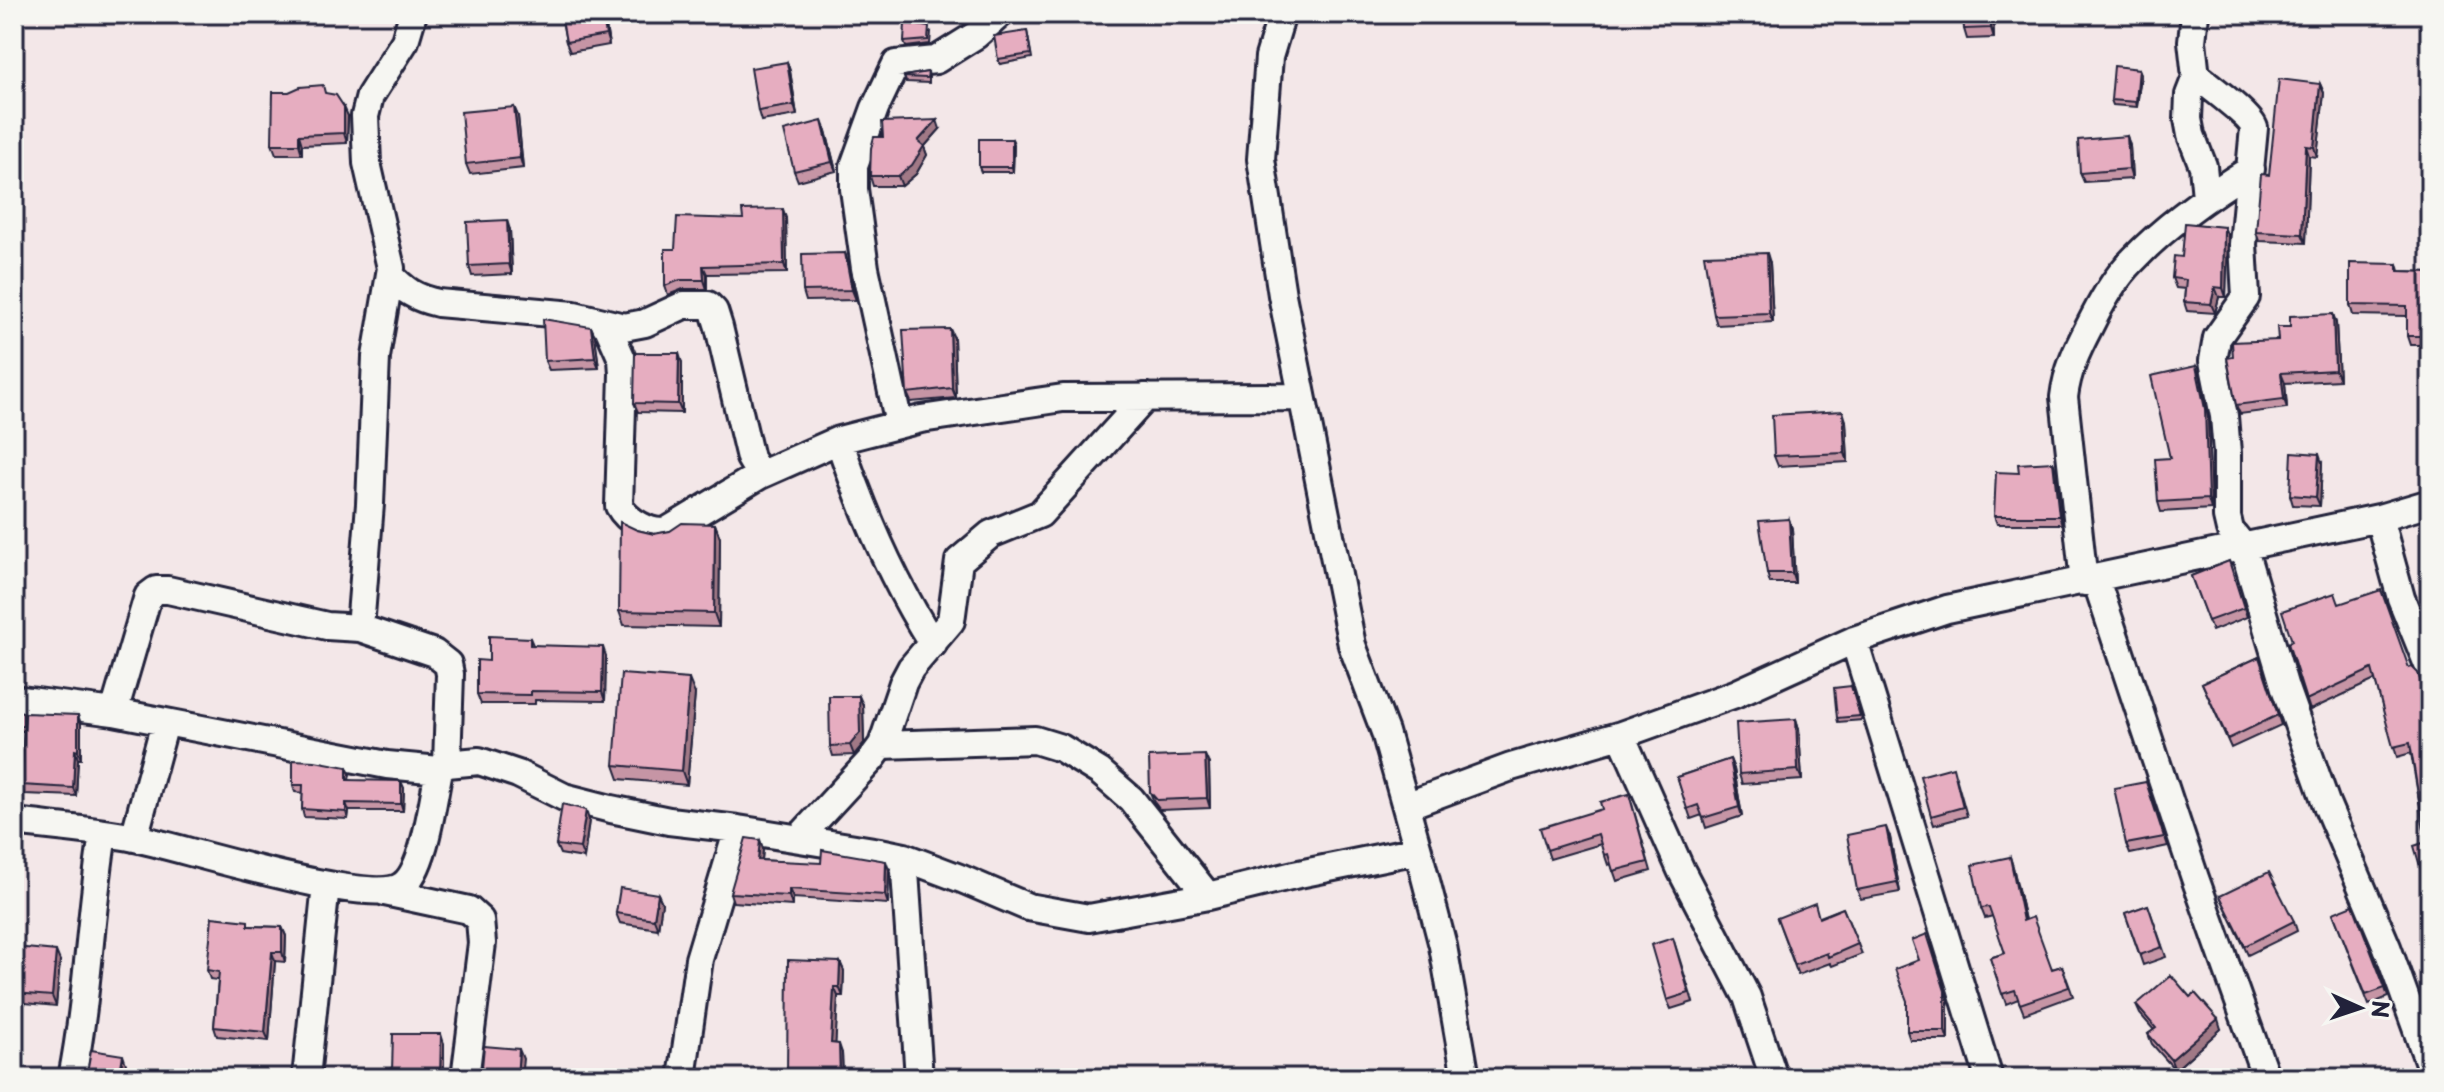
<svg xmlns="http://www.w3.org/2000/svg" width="2444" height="1092" font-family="'Playpen Sans',sans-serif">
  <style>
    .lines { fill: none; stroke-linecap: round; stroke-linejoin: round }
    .minor-casing { stroke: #22223b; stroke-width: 32 }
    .minor { stroke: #f6f6f2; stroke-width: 26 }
    .wall { fill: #c695a5; stroke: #22223b; stroke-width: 2 }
    .shaded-wall { fill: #a17986; stroke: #22223b; stroke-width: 2 }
    .building { fill: #e6adc0; stroke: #22223b; stroke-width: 2 }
  </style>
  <rect width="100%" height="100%" fill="#f3e7e8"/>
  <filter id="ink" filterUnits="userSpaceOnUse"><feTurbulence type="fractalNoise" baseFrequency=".0125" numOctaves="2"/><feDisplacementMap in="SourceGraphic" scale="16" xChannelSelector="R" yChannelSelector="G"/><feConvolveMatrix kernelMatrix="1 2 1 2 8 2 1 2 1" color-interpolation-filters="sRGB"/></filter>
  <g filter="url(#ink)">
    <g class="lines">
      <defs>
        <path id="minor" d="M1282,14L1269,57L1261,159L1282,295L1352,645L1385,732L1418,850L1443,946L1466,1078
          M2195,14L2192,41L2196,77L2189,95L2188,119L2191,135L2203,166L2206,197
          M2196,75C2209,86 2251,116 2254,128L2243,244L2246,297L2217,338L2213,361L2224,416L2227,453V517L2230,530L2243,546L2285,688L2326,803L2387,947L2430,1066
          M390,275C405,291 416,298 438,303L574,315L624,327L645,323L684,305H708L714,311L719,327L750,458L760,475
          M607,325L622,359L623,374L619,506C627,521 651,535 667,531L760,475L839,440L921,419L1063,398L1302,397
          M899,424L865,268L854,189V166L875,108L896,64L936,60L976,35L1000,14
          M839,440C863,512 892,580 933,644
          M2379,518L2401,598L2430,670
          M2096,580L2195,878L2266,1078
          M2084,582L2064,397C2067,371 2077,350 2089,327C2101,303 2114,279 2133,260C2167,224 2209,195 2251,169
          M360,628L370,504L376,357L391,268L367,163L365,116L370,96L405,41L413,14
          M1854,640L1989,1078
          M14,699L114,712L387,765L439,770
          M114,712L148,596L156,590H168L327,626L360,628L434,653L448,664L450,674L447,764
          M1621,735L1681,870L1747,997L1774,1078
          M882,745L1035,740L1061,748L1100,772L1131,799L1208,896
          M1406,806L1511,767L1621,735L1735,694L1854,640L1947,609L2379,518L2430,503
          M14,822C54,827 96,830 135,838C181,847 373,909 403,885C425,869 433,798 439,770L447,764L479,761L518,774L564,797L611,809L669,821L738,829L880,852L904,857L962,879L1028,907L1089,918L1208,896L1294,875L1418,850
          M134,838L165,723
          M799,838L871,760L882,745L903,683L911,668L951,621L959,561L991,534L1040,514L1146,397
          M904,857L919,1078
          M385,892L469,910L480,920L482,943L465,1078
          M72,1078C88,997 90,915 103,834
          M306,1078L326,885
          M682,1078L699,959L738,829"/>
      </defs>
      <use href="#minor" class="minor-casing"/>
      <use href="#minor" class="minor"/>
    </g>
    <path class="wall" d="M561,14H604L609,45L570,52L566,42Z
      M1993,14L1994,38L1967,39L1964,29Z
      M1027,31L1032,58L1000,64L998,59Z
      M931,32L930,44L906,47L904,42Z
      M787,62L790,71L797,115L761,121L758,111Z
      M2139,69L2141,74L2137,107L2113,105L2111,100Z
      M928,72L929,77V83L906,82L904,76Z
      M2320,84L2324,93L2317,157L2309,156L2306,243L2259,241L2256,232L2269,175Z
      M325,93L348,116L347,143L302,145V154H276L272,144Z
      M514,107L518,116L523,168L470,174L466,164Z
      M940,129L924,147L927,155L916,174L902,186H873L870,176L883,137Z
      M826,131L836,171L798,181L794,171Z
      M2127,136L2130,146L2132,179L2084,182L2080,173Z
      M1012,139L1014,144L1013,172H981L979,167Z
      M786,218L787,273L707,274V289H683L668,295L665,286L675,249L743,219Z
      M2224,227L2228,237L2226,297H2219L2215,313L2187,311L2184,302L2185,289L2176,288L2172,278L2182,257Z
      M510,230L512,274L472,276L469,266Z
      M845,253L848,263L856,300L806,301L803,291Z
      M1770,263L1773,322L1717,325L1714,315Z
      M2398,264L2400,271L2430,272V345H2410L2407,336V316L2353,315L2350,305Z
      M2333,314L2336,323L2339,380L2285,383L2287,408L2240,414L2236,405L2233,357L2278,340L2290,327Z
      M591,327L595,336L599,368L549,370L545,361Z
      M954,338L956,398L911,402L907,393Z
      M682,363V413L638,412L634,403Z
      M2196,366L2200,375L2208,418L2211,509L2161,512L2158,502Z
      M1846,421L1848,462L1778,466L1774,456Z
      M2053,462L2056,470L2062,524H1997L1994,516L2019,473Z
      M2322,463L2320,506L2293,505L2290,495Z
      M1789,519L1792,529L1795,583H1770L1767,573Z
      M715,524L720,538L719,627L624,625L619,611L637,530L654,534Z
      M2229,561L2247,617L2212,631L2191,576Z
      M2339,604L2409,668L2418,673L2430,714L2426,842L2411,753L2397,757L2375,680L2310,710L2288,643L2292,641Z
      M530,638L533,645L606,656L605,701L535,700V704H481L477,694L489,661Z
      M2259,657L2281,725L2231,748L2202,683Z
      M1851,686L1862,720L1838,722L1837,718Z
      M695,694L687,785L619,779L614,765Z
      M863,705L864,743L854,755L833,756L830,746Z
      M14,710L24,716L81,724V759H78L76,796L24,794L21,785L24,731H14Z
      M1796,719L1799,729L1802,780L1742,784L1739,774Z
      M1730,759L1734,769L1742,816L1706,828L1702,815L1691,819L1677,777Z
      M1209,764L1210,808L1160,810L1154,802L1150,792Z
      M347,767L350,774L349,780L404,788L403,811H349L348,819L304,817L302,809L303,793L295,792L293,785Z
      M1956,777L1967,816L1934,825L1931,816Z
      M2146,782L2168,846L2130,854L2126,844Z
      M1632,804L1651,871L1617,881L1611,864L1608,865L1601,844L1550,859L1547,850Z
      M589,820L584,858L560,854L556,845Z
      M1890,837L1900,892L1861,899L1857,890Z
      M760,840L763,849L762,860L889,870L888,904L793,898L792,906L733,902L730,893Z
      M2010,857L2013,867L2025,920L2052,969L2062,966L2073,996L2024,1014L2018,999L2006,1004L1990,958L2005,953L1993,916L1985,918L1981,908Z
      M658,894L662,903L658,929L620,923L616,913Z
      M2220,896L2294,921L2297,931L2248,955Z
      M2148,905L2166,957L2143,965L2125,913Z
      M1843,908L1862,954L1832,966L1830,963L1798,975L1777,918L1820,917Z
      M2333,913L2385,988L2388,997L2369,1005Z
      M250,926L282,927L286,936L285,962L275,961L269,1041L217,1036L214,1027L218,980L210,979L207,970Z
      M1673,938L1693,1002L1671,1009L1667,1000Z
      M1931,943L1948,1000V1040H1910L1907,1031L1919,960Z
      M60,961L56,1006L15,1002L14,963Z
      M840,962L844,971L843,996H838L835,1043L842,1053L843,1078H787Z
      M2190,997L2221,1029L2175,1070L2152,1044L2148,1034L2154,1030L2140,1014L2136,1005Z
      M444,1044V1078H395L392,1072Z"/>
    <path class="shaded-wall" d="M602,14H604L609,45L606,35Z
      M1990,14H1993L1994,38L1991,28Z
      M787,62L790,71L797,115L794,105Z
      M2139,69L2141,74L2137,107L2136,102Z
      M2320,84L2324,93L2317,157L2314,147Z
      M344,107L348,116L347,143L344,133Z
      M514,107L518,116L523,168L520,158Z
      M937,120L940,129L924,147L927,155L916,174L902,186L898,176L918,141Z
      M822,121L826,131L836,171L832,162Z
      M299,135L302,145V154L299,144Z
      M2127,136L2130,146L2132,179L2129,169Z
      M1012,139L1014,144L1013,172L1012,167Z
      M2306,146L2309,156L2306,243L2302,234Z
      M783,209L786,218L787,273L784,264Z
      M507,220L510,230L512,274L509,264Z
      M2224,227L2228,237L2226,297L2223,288Z
      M845,253L848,263L856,300L852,290Z
      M1767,253L1770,263L1773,322L1769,313Z
      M703,266L707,274V289L704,280Z
      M2215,287L2219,297L2215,313L2211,304Z
      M2333,314L2336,323L2339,380L2335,370Z
      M591,327L595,336L599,368L595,358Z
      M950,329L954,338L956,398L952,388Z
      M679,353L682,363V413L678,404Z
      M2196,366L2200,375L2208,418L2211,509L2208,499Z
      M2281,373L2285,383L2287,408L2284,399Z
      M1843,411L1846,421L1848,462L1845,453Z
      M2319,454L2322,463L2320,506L2316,497Z
      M2053,462L2056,470L2062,524L2059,516Z
      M1789,519L1792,529L1795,583L1792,573Z
      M715,524L720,538L719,627L714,613Z
      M603,647L606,656L605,701L602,692Z
      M689,679L695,694L687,785L682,771Z
      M859,696L863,705L864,743L854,755L850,745Z
      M78,715L81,724V759L78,751Z
      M1796,719L1799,729L1802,780L1798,770Z
      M75,750L78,759L76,796L73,788Z
      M1205,755L1209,764L1210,808L1207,798Z
      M1730,759L1734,769L1742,816L1739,807Z
      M401,781L404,788L403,811L401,804Z
      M346,803L349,811L348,819L346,812Z
      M586,810L589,820L584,858L580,848Z
      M1886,827L1890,837L1900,892L1897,882Z
      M760,840L763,849L761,869L758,860Z
      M2010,857L2013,867L2027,930L2023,921Z
      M886,861L889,870L888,904L885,895Z
      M789,889L793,898L792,906L789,896Z
      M658,894L662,903L658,929L654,919Z
      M282,927L286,936L285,962L282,952Z
      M1931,943L1948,1000V1040L1945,1031Z
      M56,951L60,961L56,1006L52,996Z
      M272,952L275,961L269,1041L265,1032Z
      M840,962L844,971L843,996L839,987Z
      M834,987L838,996L835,1053L831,1043Z
      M2218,1019L2221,1029L2175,1070L2171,1060Z
      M441,1034L444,1044V1078H440Z
      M839,1044L842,1053L843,1078H840Z
      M519,1049L523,1059L521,1078H517Z
      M123,1055L126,1064L124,1078H119Z"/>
    <path class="building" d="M561,14H602L606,35L566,42Z
      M1963,14H1990L1991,28L1964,29Z
      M905,23L929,27L928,40L904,42Z
      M1027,31L1031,54L998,59L994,36Z
      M787,62L794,105L758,111L751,68Z
      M2114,66L2139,69L2136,102L2111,100Z
      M928,72L927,78L904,77V76Z
      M2279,79L2320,84L2314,147L2306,146L2302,234L2256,232L2261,174L2269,175Z
      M323,85L325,93L336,95L344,107V133L299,135V144H272L273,92H289L300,87Z
      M514,107L520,158L466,164L461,112Z
      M937,120L918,141L924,146L912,165L898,176H870L871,148L874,137H883L882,122Z
      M822,121L832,162L794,171L784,131Z
      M2127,136L2129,169L2080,173L2078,140Z
      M979,139H1012V167H979Z
      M783,209L784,264L703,266L704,280H680L665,286V249H675L677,217L743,219L742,210Z
      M507,220L509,264L469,266L467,222Z
      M2185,223L2224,227L2223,288L2215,287L2211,304L2184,302L2186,280L2172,278L2174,256L2182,257Z
      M845,253L852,290L803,291L802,254Z
      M1767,253L1769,313L1714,315L1704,255Z
      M2350,263L2398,264V271L2430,272V336H2407V306L2350,305Z
      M2333,314L2335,370L2281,373L2284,399L2236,405L2227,358L2233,357L2232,342L2278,340L2277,327H2290V316Z
      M543,319L591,327L595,358L545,361Z
      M950,329L952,388L907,393L903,330Z
      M635,353H679L678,404L634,403Z
      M2196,366L2205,409L2208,499L2158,502L2155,459L2170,458L2151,376Z
      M1843,411L1845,453L1774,456L1772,415Z
      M2292,452L2319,454L2316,497L2290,495Z
      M2053,462L2059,516H1994L1996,472L2019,473L2018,464Z
      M1789,519L1792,573H1767L1759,521Z
      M620,522L637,530L654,534L670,531L682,523L715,524L714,613L619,611Z
      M2229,561L2244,608L2208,621L2191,576Z
      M2381,590L2409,668L2412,667L2418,673L2430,714V900L2414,846L2426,842L2410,743L2393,747L2372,669L2306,700L2288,643L2292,641L2282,611L2335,593L2339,604Z
      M489,636L530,638V645L603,647L602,692L531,691V695L477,694V660L489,661Z
      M2259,657L2278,715L2228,739L2202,683Z
      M621,674L689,679L682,771L614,765Z
      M1851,686L1860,716L1837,718L1834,688Z
      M829,696H859L860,733L850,745L830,746Z
      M14,710L23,712V726L14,727Z
      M25,713L78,715V751L75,750L73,788L21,785Z
      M1796,719L1798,770L1739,774L1736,723Z
      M1205,755L1207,798L1157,800L1150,792L1149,757Z
      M1730,759L1739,807L1703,818L1698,805L1687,809L1677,777Z
      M293,760L315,761L347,767V780L401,781V804L346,803V812L302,809L303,785H293Z
      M1953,767L1963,807L1931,816L1920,776Z
      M2146,782L2164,837L2126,844L2114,788Z
      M1629,794L1648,862L1613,871L1608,854L1604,855L1598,834L1547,850L1540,828L1602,809L1600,802Z
      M562,804L586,810L580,848L556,845Z
      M1886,827L1897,882L1857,890L1847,835Z
      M746,838L760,840L758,860L821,863L822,850L886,861L885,895L789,889V896L730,893Z
      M2010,857L2023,921L2033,917L2052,969L2062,966L2069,987L2020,1004L2015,990L2002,994L1990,958L2005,953L1989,907L1981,908L1972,865Z
      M2269,872L2294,921L2245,946L2220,896Z
      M620,888L658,894L654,919L616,913Z
      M1815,903L1819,918L1843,908L1858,944L1828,957L1827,953L1795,965L1777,918Z
      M2148,905L2162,947L2140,955L2125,913Z
      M2353,905L2385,988L2366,995L2333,913Z
      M212,917L248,921V926L282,927V952H272L265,1032L214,1027L219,972L207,970Z
      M1927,934L1945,991V1031H1907V1001L1895,969L1919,960L1912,940Z
      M1673,938L1689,993L1667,1000L1651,945Z
      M15,947L56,951L52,996L14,993Z
      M788,960L840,962L839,987H834L831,1043L839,1044L840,1078H787Z
      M2171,975L2190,997L2195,993L2218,1019L2171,1060L2148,1034L2156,1028L2136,1005Z
      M393,1034H441L440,1078H403V1072H392Z
      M484,1046L519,1049L517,1078H481Z
      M91,1050L123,1055L119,1078H86Z
      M2134,1072L2135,1078H2110V1073Z
      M240,1074L266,1078H239Z"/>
  </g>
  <rect width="2444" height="1092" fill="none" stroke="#f6f6f2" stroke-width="48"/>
  <rect x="24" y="24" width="2396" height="1044" fill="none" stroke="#22223b" stroke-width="3" filter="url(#ink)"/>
  <g transform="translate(2360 1008) rotate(93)" stroke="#f6f6f2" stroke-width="6" paint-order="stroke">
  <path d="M0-6L14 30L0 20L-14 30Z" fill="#22223b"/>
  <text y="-12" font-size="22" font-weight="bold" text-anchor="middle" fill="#22223b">N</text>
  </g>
</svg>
